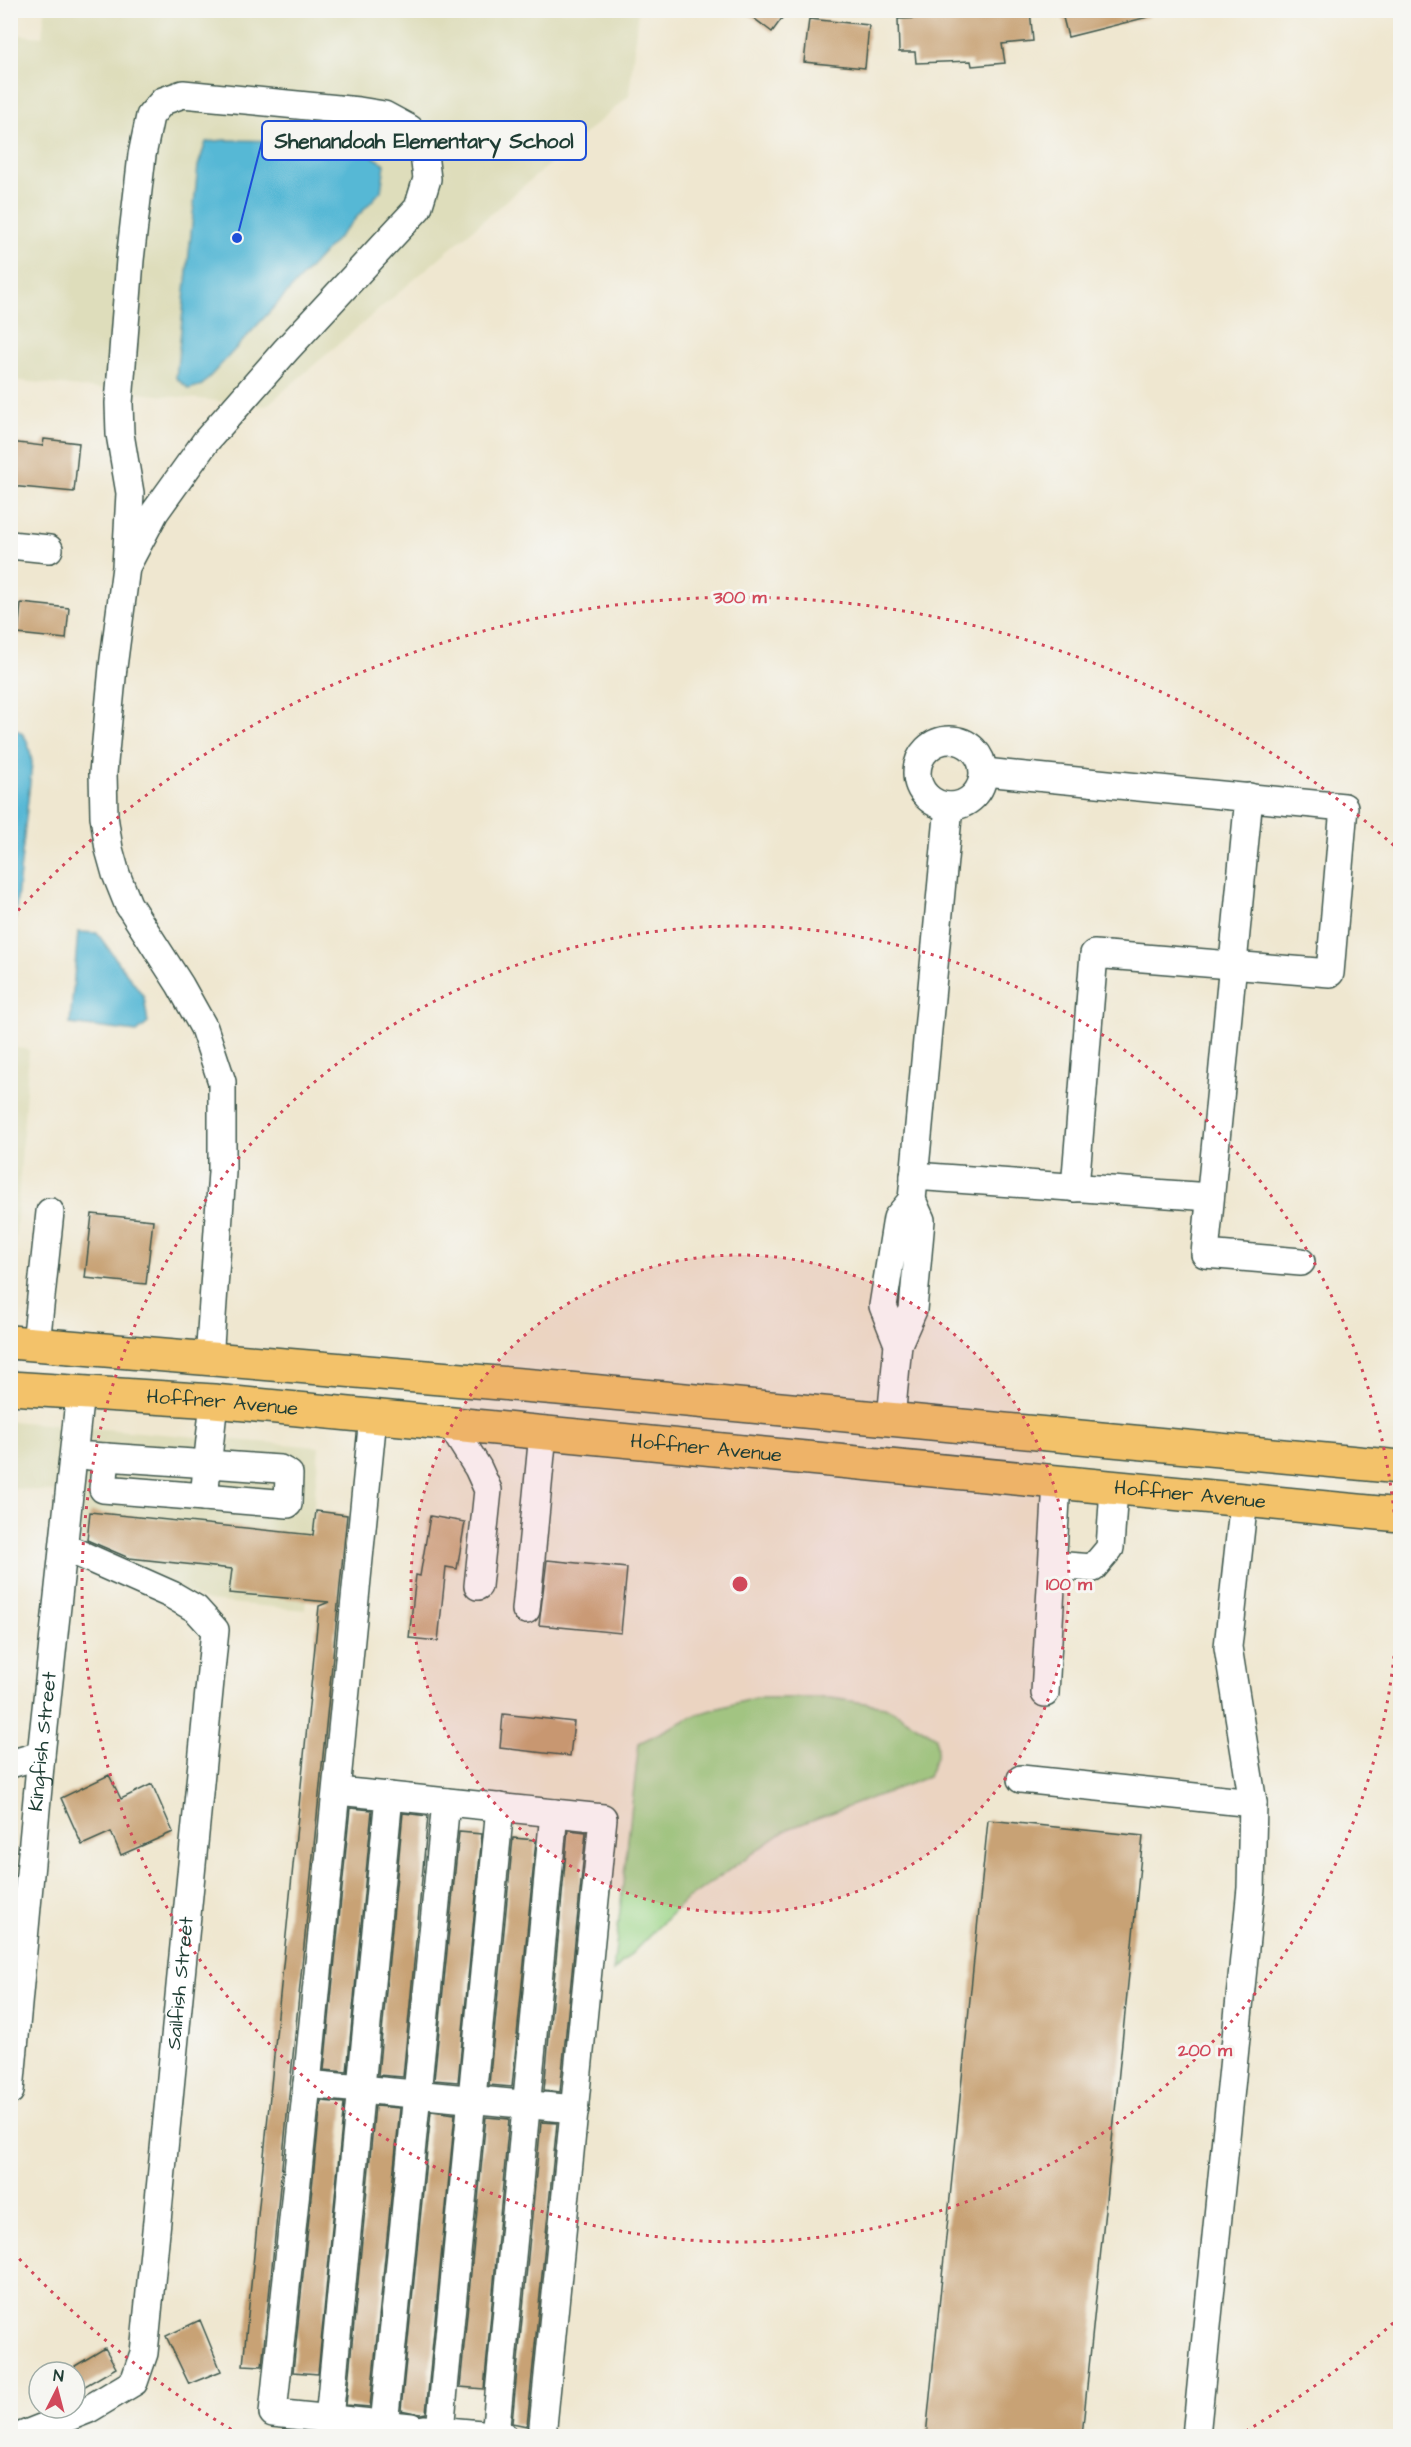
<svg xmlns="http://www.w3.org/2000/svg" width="1411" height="2447" font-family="'Architects Daughter',sans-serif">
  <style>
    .built { fill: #deddbb }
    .green { fill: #9cd588; stroke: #5e895e; stroke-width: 1.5 }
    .water { fill: #56b8d5; stroke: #3a7a84; stroke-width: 1.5 }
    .building { fill: #c8a275 }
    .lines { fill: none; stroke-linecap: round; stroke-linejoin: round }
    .minor-casing { stroke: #3e564b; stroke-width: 30 }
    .major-casing { stroke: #3e564b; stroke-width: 36 }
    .minor { stroke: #fff; stroke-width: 27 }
    .major { stroke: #f3c26a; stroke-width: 33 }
    .ring { fill: none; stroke: #d1495b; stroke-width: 3; stroke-dasharray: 3 6 }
    .labels { text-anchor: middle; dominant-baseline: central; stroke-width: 6; stroke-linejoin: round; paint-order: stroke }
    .street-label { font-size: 20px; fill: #1f3d34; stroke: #f6f6f2 }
    .centre { fill: #d1495b; stroke: #f6f6f2; stroke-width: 3 }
    .ring-label { font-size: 18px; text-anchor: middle; font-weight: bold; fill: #d1495b; stroke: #f6f6f2; stroke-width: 6; stroke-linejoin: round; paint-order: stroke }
    .leader { fill: none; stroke: #1d4ed8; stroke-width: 2 }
    .callout-dot { fill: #1d4ed8; stroke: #f6f6f2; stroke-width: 2 }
    .callout { fill: #f6f6f2; stroke: #1d4ed8; stroke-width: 2 }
    .callout-label { font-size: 21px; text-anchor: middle; font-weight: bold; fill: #1f3d34 }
  </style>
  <rect width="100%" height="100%" fill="#f6f6f2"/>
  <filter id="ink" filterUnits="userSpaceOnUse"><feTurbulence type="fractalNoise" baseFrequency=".0167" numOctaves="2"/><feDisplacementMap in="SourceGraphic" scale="12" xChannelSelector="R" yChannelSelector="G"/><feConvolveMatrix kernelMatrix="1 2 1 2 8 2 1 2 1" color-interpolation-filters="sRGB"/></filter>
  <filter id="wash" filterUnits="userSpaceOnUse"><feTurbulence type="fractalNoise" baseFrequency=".008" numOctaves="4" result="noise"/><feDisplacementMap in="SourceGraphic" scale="24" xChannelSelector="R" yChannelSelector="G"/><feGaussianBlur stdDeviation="1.35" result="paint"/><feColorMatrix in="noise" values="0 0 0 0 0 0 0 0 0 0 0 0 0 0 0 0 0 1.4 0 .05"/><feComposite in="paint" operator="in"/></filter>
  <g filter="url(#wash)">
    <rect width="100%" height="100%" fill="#efe7d0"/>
    <path class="built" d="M45,11H638L629,96L266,406L11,380V34L42,37Z
      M11,1047L29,1050L11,1299L10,1047Z
      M10,1421L319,1447L305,1610L208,1601L104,1562L80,1543L83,1495L11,1488Z"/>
    <path class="green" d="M755,1698H831L885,1706L936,1737L937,1754L928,1777L788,1829L683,1902L613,1972L639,1743L698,1714Z"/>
    <path class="water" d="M225,140L299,141L369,154L385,164L381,191L202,385L189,389L176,378L198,166L206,142Z
      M11,728C28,731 30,749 32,763L11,954Z
      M78,932L97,933L144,997L148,1023L137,1032L70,1024Z"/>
    <g id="blocks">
      <path class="building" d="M743,10H788L772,32Z
        M1008,10H1030L1033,41L1002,44L1005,63L972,66L971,61L916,63L915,52H899L898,19L950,17Z
        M1061,10H1148V17L1068,37Z
        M809,19L869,25L865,68L804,62Z
        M44,439L79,443L74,492L10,486V442L43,446Z
        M21,603L69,608L66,639L18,634Z
        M92,1214L153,1220L146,1284L85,1278Z
        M316,1511L347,1515L262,2366L243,2365L319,1606L329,1602L229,1593L232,1569L129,1558L87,1540L90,1512L313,1535Z
        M430,1516L465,1522L457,1569L446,1567L438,1641L409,1638L416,1575L420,1576Z
        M547,1560L627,1568L621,1633L539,1625Z
        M503,1714L574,1722L570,1756L500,1748Z
        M109,1775L121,1799L152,1784L173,1832L121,1855L111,1832L82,1845L61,1798Z
        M350,1808L372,1810L347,2072L324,2070Z
        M403,1813L428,1816L403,2077L378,2075Z
        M988,1820L1143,1836L1082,2436H926Z
        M568,1830L586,1832L560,2092L544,2090Z
        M459,1832L482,1834L458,2082L434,2080Z
        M513,1838L536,1840L512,2087L489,2085Z
        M321,2101L344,2103L318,2374L293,2372Z
        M375,2106L400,2108L370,2407L346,2405Z
        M431,2111L455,2114L426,2413L420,2414L401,2410Z
        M486,2117L509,2119L484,2389L460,2387Z
        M541,2122L557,2123L527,2426L512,2423Z
        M200,2320L221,2371L189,2384L166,2336Z
        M105,2348L116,2368L75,2392V2366Z"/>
    </g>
  </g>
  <g filter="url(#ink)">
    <use href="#blocks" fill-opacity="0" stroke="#3e564b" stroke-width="1.5"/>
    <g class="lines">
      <defs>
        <g id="minor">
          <path d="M10,545L49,549"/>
          <path d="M126,567L155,512L206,441L286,350L418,208L427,179L424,154L410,129L384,115L359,111L183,94L163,101L150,116L142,155L130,260L119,403L120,434L130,493L126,567L113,667L103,773L104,816L109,849L116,874L128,904L180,985L204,1028L222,1082V1172L209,1360"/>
          <circle cx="950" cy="773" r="33"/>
          <path d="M984,772L1344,807L1330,973L1094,954L1075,1188"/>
          <path d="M1249,797L1205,1254L1301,1262"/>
          <path d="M914,1176L1210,1197"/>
          <path d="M912,1200L949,806"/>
          <path d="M36,1344L50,1212"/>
          <path d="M891,1419L898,1344L913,1310L921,1220L912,1200L897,1218L883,1306L898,1344"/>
          <path d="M451,1425L478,1468L488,1490L478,1586"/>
          <path d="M89,1456L106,1457L103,1489L204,1497L214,1401"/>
          <path d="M106,1457L280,1469L289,1474L288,1504L204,1497"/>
          <path d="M1053,1565L1093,1568L1110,1548L1114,1488"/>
          <path d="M526,1610L543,1433"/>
          <path d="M1045,1693L1057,1482"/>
          <path d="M10,1764L41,1755"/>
          <path d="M1021,1779L1253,1803L1228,1647L1244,1499"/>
          <path d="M389,1796L603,1818L542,2436"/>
          <path d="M307,2084L373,1417"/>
          <path id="s1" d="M10,2091L41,1755L80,1392"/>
          <path d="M329,2419L389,1796L337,1791"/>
          <path d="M384,2425L446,1802"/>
          <path d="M411,2427L273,2413L307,2084L575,2109"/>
          <path d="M424,2429L504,2436"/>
          <path d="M440,2430L500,1807"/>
          <path id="s2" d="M21,2436L89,2409L134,2382L144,2353L215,1630L196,1609L172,1595L64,1547"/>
          <path d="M495,2436L554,1813"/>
          <path d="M1196,2436L1251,1888L1253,1803"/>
        </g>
        <g id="major">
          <path d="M10,1342L558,1388L1400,1467"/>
          <path id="s3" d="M10,1388L214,1401L1400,1515"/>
        </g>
      </defs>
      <use href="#minor" class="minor-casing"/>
      <use href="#major" class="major-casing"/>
      <use href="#minor" class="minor"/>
      <use href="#major" class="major"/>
    </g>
  </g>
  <circle cx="740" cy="1584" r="329" fill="#d1495b" fill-opacity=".12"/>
  <g class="ring">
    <circle cx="740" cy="1584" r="329"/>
    <circle cx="740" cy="1584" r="658"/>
    <path d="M1400 2317A987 987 0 0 1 1241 2434M239 2434A987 987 0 0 1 12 2251M12 917A987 987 0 0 1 1400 851"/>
  </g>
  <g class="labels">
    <g class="street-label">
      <text stroke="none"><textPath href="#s3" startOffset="213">Hoffner Avenue</textPath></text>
      <text stroke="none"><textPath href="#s3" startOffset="699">Hoffner Avenue</textPath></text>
      <text stroke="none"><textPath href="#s3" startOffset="1185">Hoffner Avenue</textPath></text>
      <text stroke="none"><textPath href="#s1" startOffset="351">Kingfish Street</textPath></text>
      <text stroke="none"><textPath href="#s2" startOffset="528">Sailfish Street</textPath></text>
    </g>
  </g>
  <circle cx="740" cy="1584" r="9" class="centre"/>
  <g class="ring-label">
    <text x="740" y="603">300 m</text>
    <text x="1069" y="1590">100 m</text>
    <text x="1205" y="2056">200 m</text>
  </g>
  <path class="leader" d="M237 238L262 141"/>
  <circle class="callout-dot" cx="237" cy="238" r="6"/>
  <rect class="callout" x="262" y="121" width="324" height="39" rx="6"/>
  <g class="callout-label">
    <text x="424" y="148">Shenandoah Elementary School</text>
  </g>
  <rect width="1411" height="2447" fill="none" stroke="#f6f6f2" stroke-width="36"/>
  <g transform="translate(57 2390) rotate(6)"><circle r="28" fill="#f6f6f2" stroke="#a0aca6" stroke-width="1.5"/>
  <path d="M0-4.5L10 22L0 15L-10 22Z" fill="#d1495b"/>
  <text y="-9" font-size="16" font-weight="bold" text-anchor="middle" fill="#1f3d34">N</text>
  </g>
</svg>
